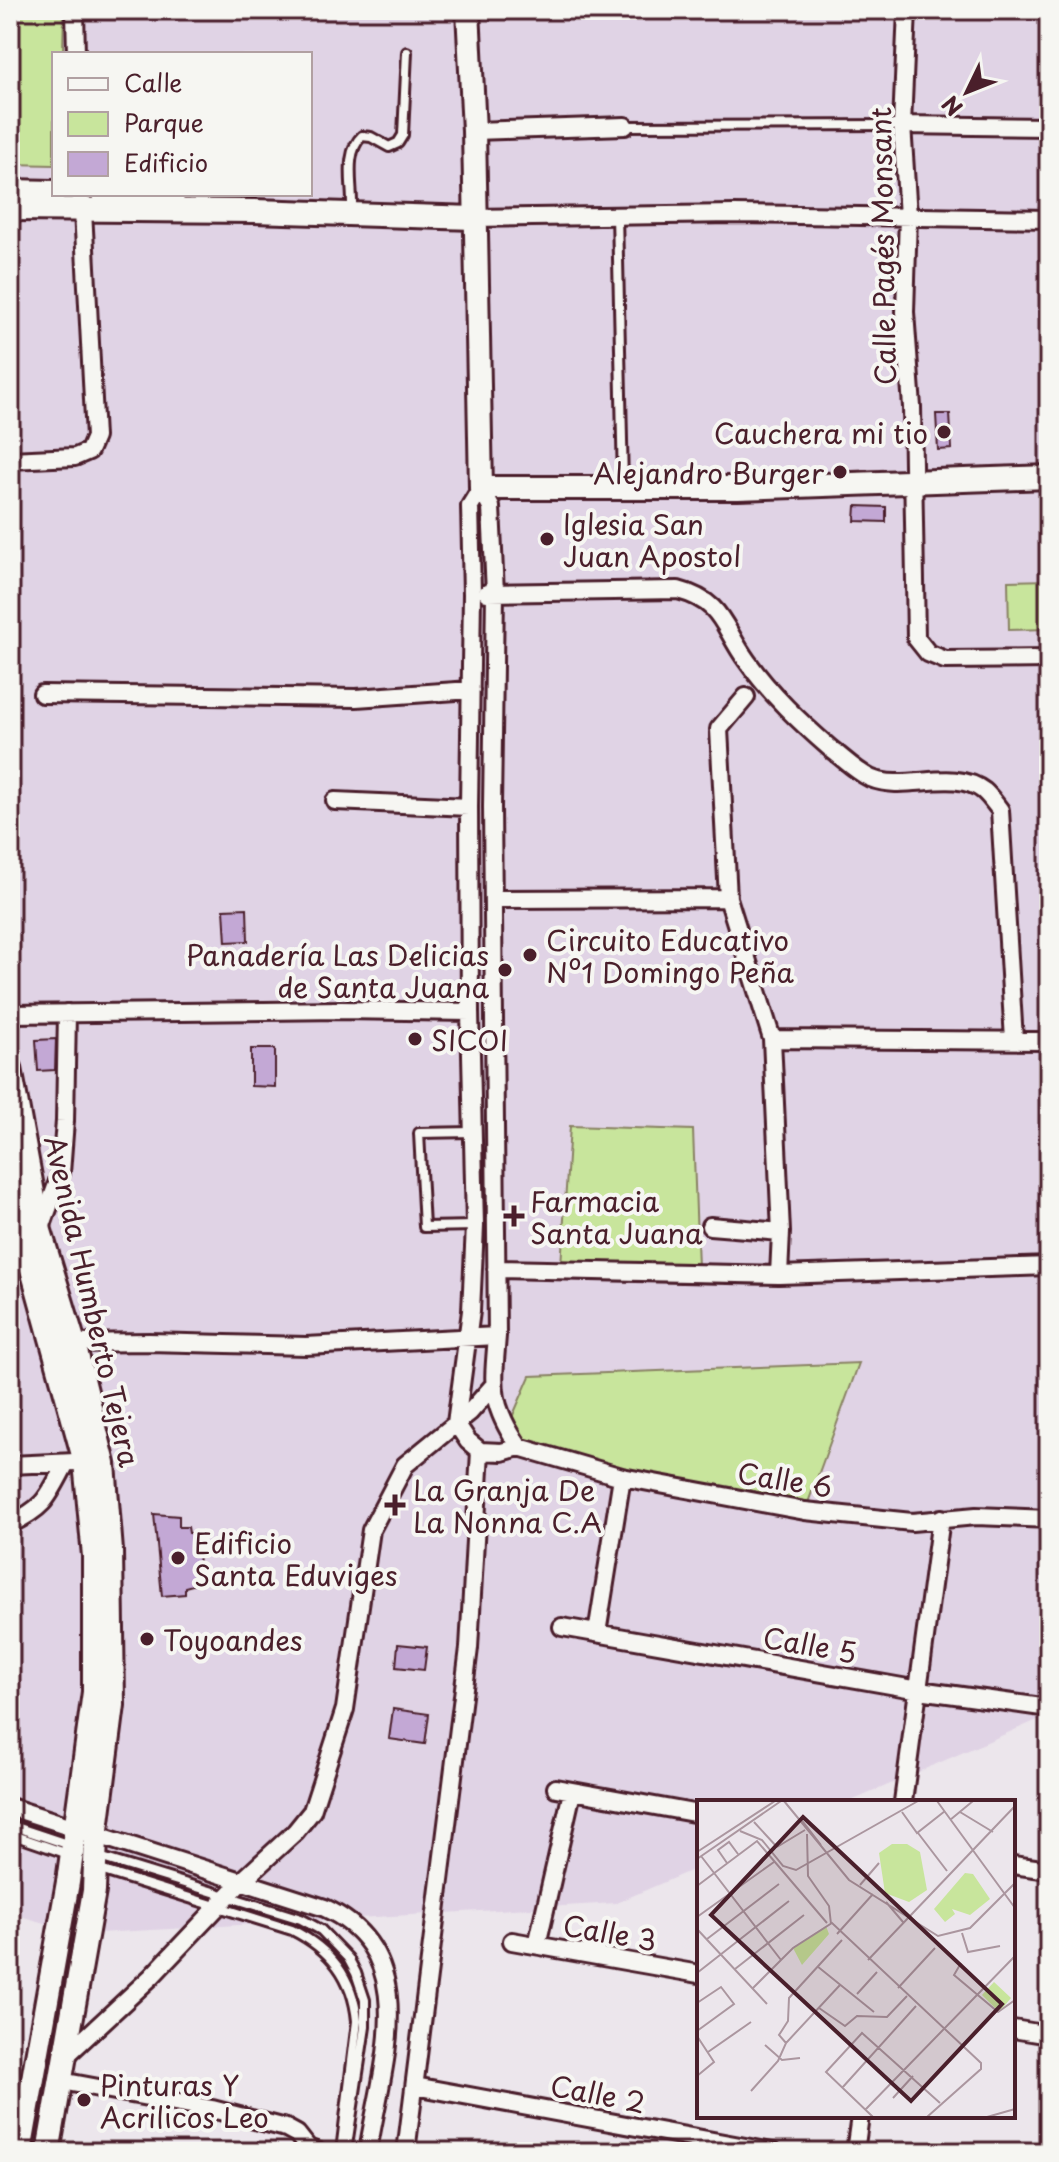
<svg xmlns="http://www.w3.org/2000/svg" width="1059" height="2162" font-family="'Playpen Sans',sans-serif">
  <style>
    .built { fill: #e0d3e5; fill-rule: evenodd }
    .green { fill: #c8e59c; stroke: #898264; stroke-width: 2 }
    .building { fill: #c3a8d5; stroke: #4a1f2b; stroke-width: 2 }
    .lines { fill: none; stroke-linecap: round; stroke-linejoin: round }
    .lane-casing { stroke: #4a1f2b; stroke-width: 14 }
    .street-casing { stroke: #4a1f2b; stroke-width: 22 }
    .secondary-casing { stroke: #4a1f2b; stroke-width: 28 }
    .lane { stroke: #f6f6f2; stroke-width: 8 }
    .street { stroke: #f6f6f2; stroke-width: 16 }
    .secondary { stroke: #f6f6f2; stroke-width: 22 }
    .poi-dot { fill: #4a1f2b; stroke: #f6f6f2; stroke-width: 3 }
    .labels { text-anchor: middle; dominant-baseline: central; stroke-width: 8; stroke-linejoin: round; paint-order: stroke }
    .street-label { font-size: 28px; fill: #4a1f2b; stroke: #f6f6f2 }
    .poi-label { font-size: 28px; fill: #4a1f2b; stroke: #f6f6f2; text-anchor: start }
    .inset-road { fill: none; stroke: #ab969f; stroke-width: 2 }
    .view { fill: #4a1f2b; fill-opacity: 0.15; stroke: #4a1f2b; stroke-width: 4 }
    .inset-edge { fill: none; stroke: #4a1f2b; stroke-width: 4 }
  </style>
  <rect width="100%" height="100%" fill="#ece6ec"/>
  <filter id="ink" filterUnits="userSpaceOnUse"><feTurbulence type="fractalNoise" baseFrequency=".0125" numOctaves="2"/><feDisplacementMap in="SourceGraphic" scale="16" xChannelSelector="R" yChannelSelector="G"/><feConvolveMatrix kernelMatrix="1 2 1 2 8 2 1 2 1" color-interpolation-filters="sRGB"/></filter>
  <g filter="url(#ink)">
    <path class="built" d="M10,10H1049V1715L849,1802H699V1867L616,1903L82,1934L10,1913ZM54,54H310V194H54Z"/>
    <path class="green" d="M10,10H64L63,54H54V165L10,164Z
      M1049,580V629L1009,630L1008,581Z
      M570,1126L693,1130L698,1267L561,1266Z
      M859,1363L805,1511L630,1483L503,1438L530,1376Z"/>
    <path class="building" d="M936,414H950L952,449L938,450Z
      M856,506L886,507V522L855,521Z
      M247,908L248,941L226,942L224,909Z
      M56,1039L55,1070L38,1071L36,1040Z
      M251,1049H275V1087L251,1086Z
      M154,1514L179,1516V1527H188L189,1533H197L200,1583L185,1587V1594L162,1596Z
      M398,1644L427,1647L424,1670L396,1667Z
      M393,1709L429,1714L425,1744L389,1739Z"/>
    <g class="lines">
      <defs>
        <path id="lane" d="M625,126L902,125
          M352,203C352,181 345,152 362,136L371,137L389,147L398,143L403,135L407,52
          M617,214L623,484
          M473,1132L419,1133L424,1227L475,1226
          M10,1825L73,1846
          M10,1834L71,1855
          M96,1856L301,1919L321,1930L348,1958L356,1973L365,2000V2027L346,2152
          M97,1869L292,1930C330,1949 353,1977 357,2021L341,2151"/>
        <path id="street" d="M75,10L76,54
          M907,10L902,125L908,216L905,312L912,407L916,638L928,653L945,660L1049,659
          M902,125L1049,127
          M474,131L625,126
          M474,218L734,214L1049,219
          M10,460L75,457L89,451L95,437L83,211L79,194
          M481,488L470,506L472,594L469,807L470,1012L475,1226L471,1311L456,1423L468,1441L480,1451L502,1452L519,1447
          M481,488L491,507L495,593L492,807L497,1336C493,1387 489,1402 519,1447
          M487,593L678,590C724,602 722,627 747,661C771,695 800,722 831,749C844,759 856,771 870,778C905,793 953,767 984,791C990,796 995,804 1000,810L1014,1040
          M42,694L356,698L471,690
          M746,697L719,729L728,898L772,1039L781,1232L779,1275
          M335,801L469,807
          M494,899L728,898
          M10,1014L341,1010L470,1012
          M772,1039L1049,1041
          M710,1226L781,1232
          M41,1228L61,1173L65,1121L67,1013
          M496,1269L779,1275L1049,1266
          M67,1343L149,1342L306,1346L497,1336
          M519,1447L622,1477L805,1511L912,1522L976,1516L1049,1519
          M10,1465L75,1462
          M10,1524C46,1507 48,1497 66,1463
          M562,1627L919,1690L1049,1708
          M597,1633L622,1477
          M556,1788L699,1814
          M903,1802L941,1518
          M10,1807L325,1908C426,1955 380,2070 368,2152
          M1013,1865L1049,1870
          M512,1941L699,1974
          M537,1945L572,1792
          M1013,2029L1049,2035
          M67,2055L151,1977L243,1880L295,1832L312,1811L345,1709L371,1530L405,1465L470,1412L492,1387
          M61,2081L212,2109L286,2128L297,2134L308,2148L318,2152
          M415,2086L772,2152
          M406,2152L469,1648L480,1451
          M855,2152L860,2116"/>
        <path id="secondary" d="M468,10L474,131L481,488H738L1049,477
          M10,191L54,192
          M104,194L173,196
          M10,209L254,211L474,218
          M10,1068L40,1231L74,1343L104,1464L111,1551L113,1705L96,1837L94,1891L48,2152
          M10,1189L85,1462L94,1556V1692L68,1882L20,2152"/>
      </defs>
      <use href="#lane" class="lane-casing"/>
      <use href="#street" class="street-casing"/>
      <use href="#secondary" class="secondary-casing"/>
      <use href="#lane" class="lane"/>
      <use href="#street" class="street"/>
      <use href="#secondary" class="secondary"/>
    </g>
  </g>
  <g class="poi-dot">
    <circle cx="944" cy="432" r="8"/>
    <circle cx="840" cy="472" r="8"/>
    <circle cx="547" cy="539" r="8"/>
    <circle cx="530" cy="955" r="8"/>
    <circle cx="505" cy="970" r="8"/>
    <circle cx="415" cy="1039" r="8"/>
    <path d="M510 1204h8v8h8v8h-8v8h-8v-8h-8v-8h8z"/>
    <path d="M391 1493h8v8h8v8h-8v8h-8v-8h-8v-8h8z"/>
    <circle cx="178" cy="1558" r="8"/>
    <circle cx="147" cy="1639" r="8"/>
    <circle cx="84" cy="2100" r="8"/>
  </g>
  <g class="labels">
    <g class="street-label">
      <text transform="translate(882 246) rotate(-91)">Calle Pagés Monsant</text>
      <text transform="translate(93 1301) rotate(77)">Avenida Humberto Tejera</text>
      <text transform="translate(785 1479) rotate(9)">Calle 6</text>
      <text transform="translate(810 1644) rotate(10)">Calle 5</text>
      <text transform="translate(610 1932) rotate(10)">Calle 3</text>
      <text transform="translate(598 2093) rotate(11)">Calle 2</text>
    </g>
    <g class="poi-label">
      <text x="928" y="432" text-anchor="end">Cauchera mi tio</text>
      <text x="824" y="472" text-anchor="end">Alejandro Burger</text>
      <text x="563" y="523">Iglesia San<tspan x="563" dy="32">Juan Apostol</tspan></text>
      <text x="546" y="939">Circuito Educativo<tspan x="546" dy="32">Nº1 Domingo Peña</tspan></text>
      <text x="489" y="954" text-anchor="end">Panadería Las Delicias<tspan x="489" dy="32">de Santa Juana</tspan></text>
      <text x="431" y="1039">SICOI</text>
      <text x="530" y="1200">Farmacia<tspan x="530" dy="32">Santa Juana</tspan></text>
      <text x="413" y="1489">La Granja De<tspan x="413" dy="32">La Nonna C.A</tspan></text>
      <text x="194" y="1542">Edificio<tspan x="194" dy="32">Santa Eduviges</tspan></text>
      <text x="163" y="1639">Toyoandes</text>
      <text x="100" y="2084">Pinturas Y<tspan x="100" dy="32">Acrilicos Leo</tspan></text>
    </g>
  </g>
  <g transform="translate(697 1800)">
    <rect width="318" height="318" fill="#ece6ec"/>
    <path d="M195,44H210L223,52L230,90L212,102L188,93L182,53ZM268,73L276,74L293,99L273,115L255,109L258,114L248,122L237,109ZM129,126L132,134L105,165L96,148ZM297,182L314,198L302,212L285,195Z" fill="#c8e59c"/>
    <path class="inset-road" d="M87,1L152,80L241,136L273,128L318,83M240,1L318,108M205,12L220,33L248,11M263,12L296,32M103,18L124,45M253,20L276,1M57,22L80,47M43,31L65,40L86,66L99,70L221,1M221,33L250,71M110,34L111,76L132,106L134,124M80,47L108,30M0,52L78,1M4,56L84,160M0,59L84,1M30,63L21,50L32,42L41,54M163,85L182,63M0,86L60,41L130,123M189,102L206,122M0,117L77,62M0,129L70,204M265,133L271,152L303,146M140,134L176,94M10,139L82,84M171,160L318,6M264,163L257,175L301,212L318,200M120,166L177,212M38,169L107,115M0,173L92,101M56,188L96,148L135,123L284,263V269L230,317M201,188L238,148M160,194L180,172M0,203L24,187L37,204L0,231M122,208L148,226L160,216L190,217L210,196M0,236L17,262L0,276M89,243L82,235L91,221L92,198L145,140M68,245L85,260L103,258M11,252L54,222M145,288L219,206M54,291L81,261L89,243L143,185M196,298L216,276M168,310L318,156M176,317L129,272L165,233L243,303M290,317L318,309"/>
    <path class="view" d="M106,17L305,204L214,301L14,115Z"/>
    <rect width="318" height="318" class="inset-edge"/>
  </g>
  <rect width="1059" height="2162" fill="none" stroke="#f6f6f2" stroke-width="40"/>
  <rect x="20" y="20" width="1019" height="2122" fill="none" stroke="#4a1f2b" stroke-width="3" filter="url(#ink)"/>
  <rect x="52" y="52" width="260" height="144" fill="#f6f6f2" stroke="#b1a0a2" stroke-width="2"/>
  <rect x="68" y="78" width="40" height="12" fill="#f6f6f2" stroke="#b1a0a2" stroke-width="2"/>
  <text x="124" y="92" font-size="24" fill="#4a1f2b">Calle</text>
  <rect x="68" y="112" width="40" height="24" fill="#c8e59c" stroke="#b1a0a2" stroke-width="2"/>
  <text x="124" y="132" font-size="24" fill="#4a1f2b">Parque</text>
  <rect x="68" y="152" width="40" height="24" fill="#c3a8d5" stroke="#b1a0a2" stroke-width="2"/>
  <text x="124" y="172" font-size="24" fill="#4a1f2b">Edificio</text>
  <g transform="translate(967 92) rotate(227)" stroke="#f6f6f2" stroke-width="6" paint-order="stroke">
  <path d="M0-6L14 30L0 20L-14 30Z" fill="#4a1f2b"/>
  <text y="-12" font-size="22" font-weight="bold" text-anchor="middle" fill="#4a1f2b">N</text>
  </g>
</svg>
